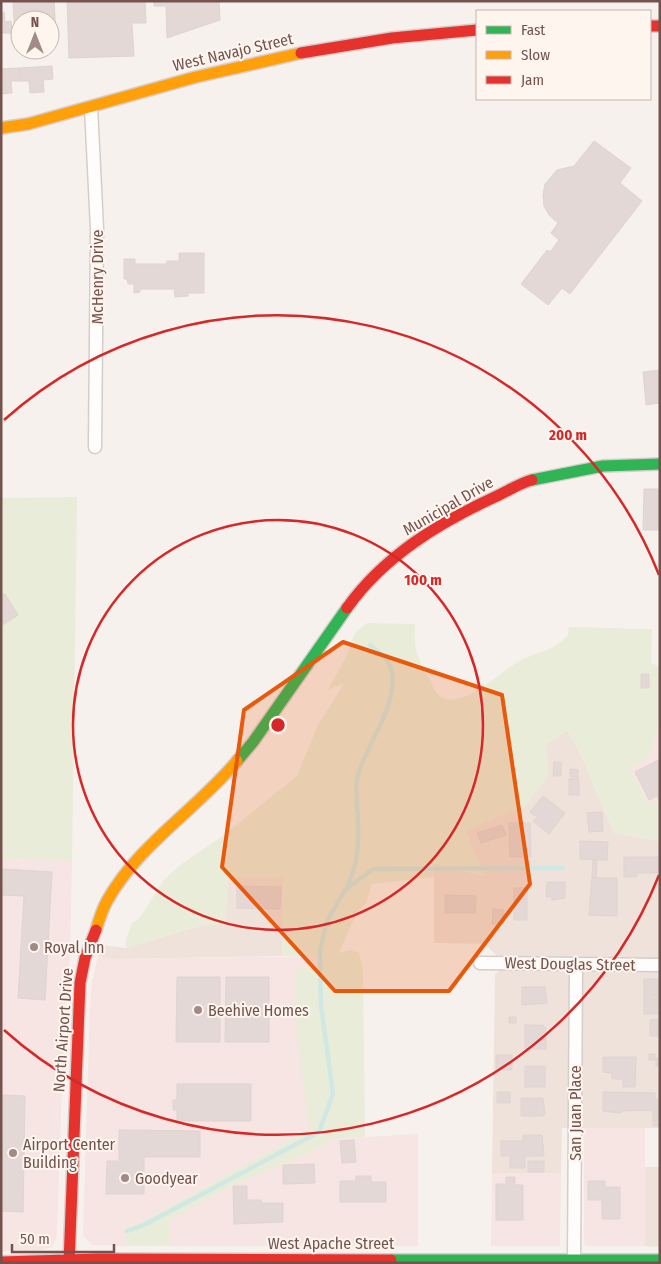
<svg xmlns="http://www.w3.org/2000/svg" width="661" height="1264" font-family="'Fira Sans Condensed',sans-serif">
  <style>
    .residential { fill: #efe2db }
    .commercial { fill: #f6e5e2 }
    .green { fill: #e9ecd9 }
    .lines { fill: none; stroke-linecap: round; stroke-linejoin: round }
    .stream { stroke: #d0e7e4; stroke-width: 4.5 }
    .building { fill: #e3d8d5; stroke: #e0d3d0 }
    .street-casing { stroke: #d6cdca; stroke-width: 15 }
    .fast-casing { stroke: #d6ccca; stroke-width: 14 }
    .slow-casing { stroke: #d6ccca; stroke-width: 14 }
    .jam-casing { stroke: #d6ccca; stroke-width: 14 }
    .street { stroke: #fefdfc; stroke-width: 12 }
    .fast { stroke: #30b455; stroke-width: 11 }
    .slow { stroke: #ff9f0a; stroke-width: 11 }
    .jam { stroke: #e5322d; stroke-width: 11 }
    .marked { fill: #e8590c; fill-opacity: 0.2; stroke: #e8590c; stroke-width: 4; stroke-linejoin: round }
    .ring { fill: none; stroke: #d62828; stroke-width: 2.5 }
    .poi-dot { fill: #a28a86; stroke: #fef5ef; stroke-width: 2 }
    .labels { text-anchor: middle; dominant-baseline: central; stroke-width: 4; stroke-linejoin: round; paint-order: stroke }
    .street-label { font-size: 16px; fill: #74534f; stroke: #fef5ef }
    .poi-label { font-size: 16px; fill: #74534f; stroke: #fef5ef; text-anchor: start }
    .centre { fill: #d62828; stroke: #fef5ef; stroke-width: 2.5 }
    .ring-label { font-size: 15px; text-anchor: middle; font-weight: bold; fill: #d62828; stroke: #fef5ef; stroke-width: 4; stroke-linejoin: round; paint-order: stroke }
  </style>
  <rect width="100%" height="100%" fill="#f7f1ed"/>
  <path class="residential" d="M567,730L579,750L614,833L660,841V1128H562L561,1173H492L495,974L499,971V958L485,944L434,943V863L484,876L465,831L548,771L545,745Z
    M228,878H284L282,956L112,959L98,956L101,945L126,948L203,925H225Z
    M645,1167H660V1247L645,1246Z"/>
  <path class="commercial" d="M660,716V805L646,800L630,769L651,754Z
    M1,859L72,861L70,958L65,997L57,1237L52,1247L41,1250L1,1251Z
    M98,956L112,959L317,956V968H296L309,1129L140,1223L124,1227L127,1246L92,1245L83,1235L90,1008L92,982Z
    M584,1128H645V1246H586L584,1244Z
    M418,1134V1246H169V1221L230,1187L314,1151L333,1139Z
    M492,1173H561L560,1246H491Z"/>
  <path class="green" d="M77,497L72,861L1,859V498Z
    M367,623L415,624C414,649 416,656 429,678C432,683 435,693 441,697C463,711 503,669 521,660C538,652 556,650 568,635L569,627L652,629L651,663L660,667V716L651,755L630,769L646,800L660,805V841L614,833L579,750L567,730L545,745L548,771L546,779L526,805L465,831L485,876L435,863L434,877L372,884L366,903L356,914L339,953L350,950L359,953L363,972L365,1137L333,1139L314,1151L230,1187L169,1221V1246H127L124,1227L140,1223L309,1129L296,1028V968H317V956H282L284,878H228L225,925H203L126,948V940L132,923L139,919L163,881L180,865L224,835L297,776L318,725L344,683L328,690L346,657L355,633Z"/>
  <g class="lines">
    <path class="stream" d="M347,886C357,868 359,842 358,822C358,808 355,793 357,779C365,744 396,712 392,674C390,659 381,654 370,645
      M127,1231L144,1225L319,1132L333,1094L321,1005L320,953L322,941L327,921L345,890L373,869L563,868"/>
  </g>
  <path class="building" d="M13,1H54L56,34H50V20H20V36H15Z
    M67,1H145L146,23H132L134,56L69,58Z
    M154,1H219L220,20L167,38L166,6H154Z
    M1,12H4L5,22L11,21L12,33H1Z
    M52,66L53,79L43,80L44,92L30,93L29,81H20L19,68Z
    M19,68L20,81H11L12,93L1,94V69Z
    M594,141L631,168L620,183L642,201L570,294L562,288L548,305L521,284L547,250L550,252L559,240L551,233L558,223L549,215L544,206L543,195L545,184L557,170L574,166Z
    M179,253H204V293H188V296L175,297L174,289H140V292L134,293V284H128L127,279H124V259H135V264H167V261H179Z
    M660,370V403L646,405L643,372Z
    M644,489H660V530H643Z
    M5,594L18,615L1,626V596Z
    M641,674H649V688H641Z
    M660,759V802L657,796L649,800L635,772Z
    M554,762H561V776H553Z
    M570,769L578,770V777H570Z
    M579,778V795H569V779Z
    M543,796L565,813L549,834L533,821L537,817L530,812Z
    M602,812L603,831L589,832L587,813Z
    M509,823H530L531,857H510Z
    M502,825L506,835L481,843L477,833Z
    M580,841L608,842L607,860L580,859Z
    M624,857H660V873H637V877H624Z
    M593,859L597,860L596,878H592Z
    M1,869L52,872L45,1000L18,998L24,896L1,895Z
    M592,878H617V916L589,915Z
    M547,882H565V898L552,900V897H546Z
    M237,886L281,887L280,909L237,908Z
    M514,888H527V920H514Z
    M445,895L476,896L475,913H445Z
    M493,909L504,910L503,924H492Z
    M177,977H220V1042H176Z
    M226,977H269V1042H225Z
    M644,979H660V996H651V998H660V1014H644Z
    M522,987H545L547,1003L522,1005Z
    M509,1017H516V1023H509Z
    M660,1019V1036H650V1020Z
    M525,1025H543L546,1028V1049H525Z
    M649,1054H655V1060H649Z
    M496,1055H512V1070H496Z
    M603,1057H636L635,1087H623V1079H612V1073L603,1072Z
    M656,1058H660V1066H656Z
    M525,1066H545V1087H525Z
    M177,1084H251V1121H177V1110H173V1100H177Z
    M497,1092H510V1103H497Z
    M603,1092L655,1093V1099H660V1126H653V1110L621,1111V1113L603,1111Z
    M1,1095L25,1096L23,1212L1,1211Z
    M521,1098H543L545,1114L543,1116H521Z
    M119,1130L200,1131V1157H144V1194H106L107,1161H119Z
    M523,1135H542L544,1156H525V1168H510V1156H501V1141H523Z
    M354,1140L356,1162L342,1163L340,1141Z
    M528,1161H544V1172H528Z
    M314,1164L315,1183L283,1184V1165Z
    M356,1176H371V1182H386V1202H340V1181H356Z
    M506,1177H515V1185H523V1220H496V1184H506Z
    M588,1181H605V1187H620V1219H602V1200H588Z
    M233,1186H247V1200H261L262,1203H283V1222L234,1224Z"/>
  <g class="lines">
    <defs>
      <path id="street" d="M91,107L97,229L95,447
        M480,963L660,965
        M574,1260L576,965"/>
      <path id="fast" d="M532,480L603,466L660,464
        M237,761L253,742L347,608
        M391,1260H660"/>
      <path id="slow" d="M1,128L28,124L196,77L301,53
        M96,930C99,920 102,910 107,901C139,844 196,810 237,761"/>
      <path id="jam" d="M650,26H660
        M301,53L392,38L477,30
        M347,608C384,556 440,522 497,496C508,491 520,483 532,480
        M1,1262L99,1259L391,1260
        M69,1263L80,983L85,958L96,930"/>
    </defs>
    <use href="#street" class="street-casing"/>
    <use href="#fast" class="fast-casing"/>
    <use href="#slow" class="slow-casing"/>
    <use href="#jam" class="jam-casing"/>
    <use href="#street" class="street"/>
    <use href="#fast" class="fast"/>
    <use href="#slow" class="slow"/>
    <use href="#jam" class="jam"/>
  </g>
  <path class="marked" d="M343,642L502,695L530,884L449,991H335L222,867L244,710Z"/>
  <g class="ring">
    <circle cx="278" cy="725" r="205"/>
    <path d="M659 875A410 410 0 0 1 4 1030M4 420A410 410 0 0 1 659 575"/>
  </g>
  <g class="poi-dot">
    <circle cx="34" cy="947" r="5"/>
    <circle cx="198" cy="1010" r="5"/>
    <circle cx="13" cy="1153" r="5"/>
    <circle cx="125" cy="1178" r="5"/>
  </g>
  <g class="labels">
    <g class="street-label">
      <text transform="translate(233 52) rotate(-13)">West Navajo Street</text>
      <text transform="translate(97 277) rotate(-90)">McHenry Drive</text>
      <text transform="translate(448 506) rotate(-30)">Municipal Drive</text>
      <text transform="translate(570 964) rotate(1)">West Douglas Street</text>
      <text transform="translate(63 1030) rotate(-86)">North Airport Drive</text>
      <text transform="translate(575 1113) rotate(-90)">San Juan Place</text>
      <text x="331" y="1243">West Apache Street</text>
    </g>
    <g class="poi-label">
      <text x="44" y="947">Royal Inn</text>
      <text x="208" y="1010">Beehive Homes</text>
      <text x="23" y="1144">Airport Center<tspan x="23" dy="18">Building</tspan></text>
      <text x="135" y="1178">Goodyear</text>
    </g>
  </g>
  <circle cx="278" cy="725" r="8" class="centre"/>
  <g class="ring-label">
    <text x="568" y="440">200 m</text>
    <text x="423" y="585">100 m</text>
  </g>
  <rect width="661" height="1264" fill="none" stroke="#74534f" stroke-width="5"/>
  <rect x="476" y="10" width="175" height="90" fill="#fef5ef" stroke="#c7b4af"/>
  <rect x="486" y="26" width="25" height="8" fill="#30b455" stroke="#c7b4af"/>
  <text x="521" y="35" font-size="15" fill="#74534f">Fast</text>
  <rect x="486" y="51" width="25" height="8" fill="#ff9f0a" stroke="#c7b4af"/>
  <text x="521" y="60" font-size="15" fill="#74534f">Slow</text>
  <rect x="486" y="76" width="25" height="8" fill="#e5322d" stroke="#c7b4af"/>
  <text x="521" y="85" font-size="15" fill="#74534f">Jam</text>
  <g transform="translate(35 35)"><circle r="24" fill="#fef5ef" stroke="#c7b4af"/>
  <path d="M0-4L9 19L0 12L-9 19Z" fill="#a28a86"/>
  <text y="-8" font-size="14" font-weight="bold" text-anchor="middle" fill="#74534f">N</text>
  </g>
  <path d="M12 1244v8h102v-8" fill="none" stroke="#74534f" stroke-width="2.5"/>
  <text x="20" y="1244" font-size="15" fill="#74534f" stroke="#fef5ef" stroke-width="4" paint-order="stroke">50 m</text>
</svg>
